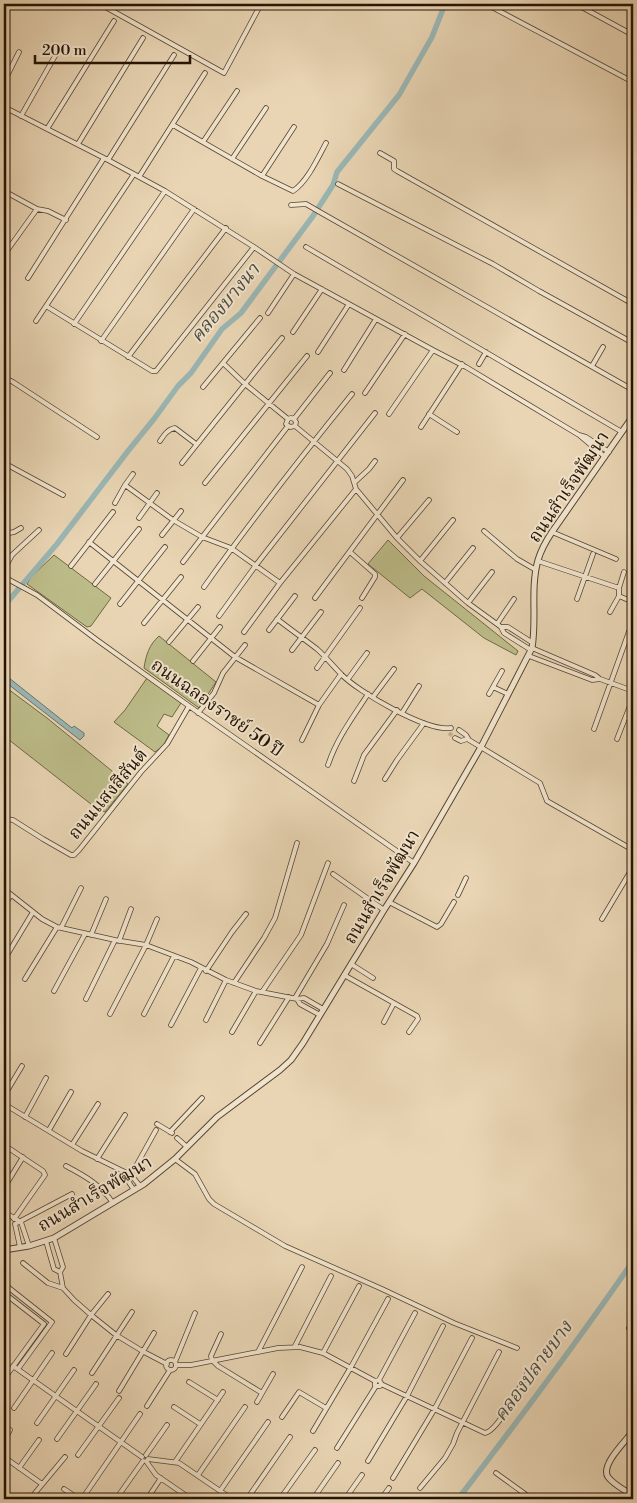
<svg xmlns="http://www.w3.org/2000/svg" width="637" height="1503" font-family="'Libre Bodoni','Noto Serif Thai',serif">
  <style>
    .green { fill: #bcbc89; stroke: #706845 }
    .water { fill: #9ab7b5; stroke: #6b756d }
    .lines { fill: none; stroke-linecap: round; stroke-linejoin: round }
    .canal { stroke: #9ab7b5; stroke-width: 5.5 }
    .minor-tunnel { stroke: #c2ae90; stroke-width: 4; stroke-dasharray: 4 2; stroke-linecap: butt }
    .minor-casing { stroke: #55442e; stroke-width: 5.5 }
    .tertiary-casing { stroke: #55442e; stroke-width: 7 }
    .minor { stroke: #f1e4ce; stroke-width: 4 }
    .tertiary { stroke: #f1e4ce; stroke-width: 5 }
    .labels { text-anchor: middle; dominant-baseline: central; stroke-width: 4; stroke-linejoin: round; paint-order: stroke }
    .street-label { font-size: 18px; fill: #241301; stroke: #f1e4ce }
    .water-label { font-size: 19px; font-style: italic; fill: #4d4c40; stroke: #f1e4ce }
  </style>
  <rect width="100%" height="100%" fill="#e9d5b4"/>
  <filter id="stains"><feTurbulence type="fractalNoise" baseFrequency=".004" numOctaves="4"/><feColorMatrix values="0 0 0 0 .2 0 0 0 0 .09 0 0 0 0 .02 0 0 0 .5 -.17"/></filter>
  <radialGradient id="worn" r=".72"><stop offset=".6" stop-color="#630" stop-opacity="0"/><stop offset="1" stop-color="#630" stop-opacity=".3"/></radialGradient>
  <path class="green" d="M388,540L424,576L518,651L516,655L484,638L422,589L410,598L368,564Z
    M54,555L111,598L91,626L87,627L27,584L31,577Z
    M159,636L216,682L199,708L144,668C146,655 149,645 159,636Z
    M147,678L181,703L172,717L164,714L157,726L169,735L163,746L155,752L114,722L125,710Z
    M4,686L47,718L128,784L105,812L96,808L4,736Z"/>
  <path class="water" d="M4,674L72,728L74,726L84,733V736L80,740L4,681Z"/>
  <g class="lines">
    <path class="canal" d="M4,606L57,544L128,451L154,419L178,386L191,373L222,329L241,313L313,216L333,185L337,172L399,95L432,37L445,4
      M458,1499C518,1421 577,1342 633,1261"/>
    <path class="minor-tunnel" d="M449,733L455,738"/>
    <defs>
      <path id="minor" d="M100,4L224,73L261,4
        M486,4L633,82
        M576,4L633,35
        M4,12L8,4
        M4,82L19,52
        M4,107L108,160L165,191L254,247L294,274L433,350L466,367L579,435L605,457
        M21,116L55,56
        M173,125L262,176L293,191C307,182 318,158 326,143
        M47,129L114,21
        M203,142L237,91
        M78,144L143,38
        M380,153L394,161V169L397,171L633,304
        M232,159L266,108
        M108,160L174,55
        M262,176L294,127
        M139,177L205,73
        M338,184L493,264L539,291L633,343
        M4,191L37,209L48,211L66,220
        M291,205L306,204L318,211L633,390
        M306,247L622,432
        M4,255L37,209
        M28,278L104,158
        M46,306L152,371H156L254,247
        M268,313L294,274
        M36,321L134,174
        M74,324L165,191
        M293,332L322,289
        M101,341L194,209
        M318,352L349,304
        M128,357L226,228
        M223,363L245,384L288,419L291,418L294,419L296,422L295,426L290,427L286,424L288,419
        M479,364L486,352
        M592,366L603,347
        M344,370L376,319
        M4,381L7,379L13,382L97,437
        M203,387L260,318
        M365,393L405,334
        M389,414L433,350
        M429,414L457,432
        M294,419L330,373
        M295,426L347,469L352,476L356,489L397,538L420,561L468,603L501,627L504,633L531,650
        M421,427L462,364
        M579,435L586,437L609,452
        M160,441C164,435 168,429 175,428L196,444
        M4,463L63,495
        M182,463L282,338
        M355,482L369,469L375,461
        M205,483L307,356
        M125,485L133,474
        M115,503L125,485L173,520L202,537L231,548L280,583
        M139,518L157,493
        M484,531L517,559L536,570
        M552,532L616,559
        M4,534L14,532L21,528
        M162,535L181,511
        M397,538L429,500
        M89,542L235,657L319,705
        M350,552L375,574V577L362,598
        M420,561L453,520
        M538,561L619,588L624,572
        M183,562L288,426
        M71,566L113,512
        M4,570L12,555L39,530
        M4,577L37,595L97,640L189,706L414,863
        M445,583L473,548
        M95,584L139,529
        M204,587C251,521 301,457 352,394
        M619,596L633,602
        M315,598L403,480
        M577,599L593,554
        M468,603L492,572
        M120,604L165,547
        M610,612L619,596V588
        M219,616L256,565L375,413
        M277,619C290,629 304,639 317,649C326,657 333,666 341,674C358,692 427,732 451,728
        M144,623L181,577
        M497,624L514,599
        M501,627H508L533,643
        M269,630L295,596
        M244,632L280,583L356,489
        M169,642L198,607
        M532,648L595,675L600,679
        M292,650L321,612
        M529,656L592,680L600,679L633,691
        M193,661L220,627
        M317,668L360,608
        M348,679L367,653
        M493,687L508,694
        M489,694L502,671
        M373,697L394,669
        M198,713L214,693L223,673L245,645
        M402,713L419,686
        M594,729L631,626
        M459,730L466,735L469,740L540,783L547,801L633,850
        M455,738L461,741L467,739
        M617,739L633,698
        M302,740L319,705L341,674
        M328,765C337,738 353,717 368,694
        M385,779L397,760L424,723
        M354,781L364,755L397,710
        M4,823L7,819L13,820L43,839L71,855H74L79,850L141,772L167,744L189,706
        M333,874L384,910
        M4,889L42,919L57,927L115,940L146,945L191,962L226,980L256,991L297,999L304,998L323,1009
        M458,895L466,878
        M389,902L437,927L441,924L454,902
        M4,906L11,895
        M602,919L633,867
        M61,928L81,888
        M91,935L106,899
        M119,941L131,909
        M4,960L33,912
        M351,964L373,978
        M206,971L232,932L246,914
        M344,975L417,1016L418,1019L409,1032
        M25,979L57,927
        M234,983L264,938L275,918L297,843
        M54,991L85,934
        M262,992L301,935L328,863
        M295,998L327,944L344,905
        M86,999L115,940
        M297,999L300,1004L320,1015
        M110,1014L146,945L157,919
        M144,1014L174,956
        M206,1020L226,980
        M384,1022L394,1003
        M171,1025L201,968
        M232,1032L256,991
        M260,1043L289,997
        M4,1096L22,1066
        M4,1104L82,1151L131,1175L140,1186
        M25,1117L46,1078
        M157,1124L172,1133
        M49,1130L71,1092
        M170,1132L202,1098
        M177,1138L186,1146
        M4,1145L43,1171L45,1175L14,1219
        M72,1145L98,1104
        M97,1159L125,1115
        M175,1159L195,1174L209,1199L214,1204L285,1246L382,1289L454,1323L517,1348
        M66,1166C85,1176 101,1185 113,1203
        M126,1173V1178L134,1190
        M131,1175L156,1130
        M4,1188L23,1157
        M4,1212L21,1222L29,1246
        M15,1224L72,1194
        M15,1224L20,1247
        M54,1238L63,1267L60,1272L63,1288L74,1300L91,1315L116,1335L144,1352L167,1364
        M46,1241L54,1269L60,1272
        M23,1263L48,1283L63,1288
        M4,1284L52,1322L18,1369
        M4,1293L44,1324L4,1379
        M629,1328L633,1332
        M295,1346L331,1276
        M258,1352L302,1267
        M323,1353L359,1286
        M66,1354L91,1315L108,1294
        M166 1365a5 5 0 1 1 10 0a5 5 0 1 1-10 0Z
        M212,1361L211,1356L221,1334
        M213,1361L218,1366L262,1393
        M175,1362L195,1313
        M176,1365H191L278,1348L300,1347L323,1353L375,1381L379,1380L381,1383L380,1386H375V1381
        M13,1366L142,1457
        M92,1373L132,1312
        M379,1380L415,1313
        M189,1382L218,1400
        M381,1384L485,1433C498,1431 521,1385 528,1372
        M119,1391L154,1333
        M257,1402L273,1374
        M147,1406L170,1370
        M174,1407L200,1424
        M14,1408L52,1353
        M282,1417L299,1392L326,1408
        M37,1423L74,1370
        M4,1426L10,1430L4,1441
        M313,1431L351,1367L388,1299
        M57,1439L96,1384
        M337,1448L376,1386
        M78,1455L119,1398
        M146,1455L167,1425
        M4,1457L42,1484
        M148,1459L179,1463L232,1499
        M146,1461L156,1475L191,1499
        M368,1461L407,1396L443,1326
        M175,1462L223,1392
        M19,1468L39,1440
        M496,1473L532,1499
        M198,1475L245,1407
        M393,1478L434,1410L472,1338
        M420,1488L445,1458L453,1444L457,1433L499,1352
        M64,1489L79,1499
        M220,1491L268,1422
        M30,1499L65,1457
        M82,1499L140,1414
        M116,1499L143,1461
        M147,1499L161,1478
        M247,1499L290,1437
        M280,1499L315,1450
        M313,1499L338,1463
        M345,1499L362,1475
        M381,1499L389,1488"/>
      <path id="tertiary" d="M4,1250L29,1246L54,1238L144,1184L175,1159L217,1117L280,1070L291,1060L303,1043L384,910L414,863L481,747L532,648C537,619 530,589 538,560C541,550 546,541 552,532L633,416
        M633,1431C626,1441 600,1465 608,1477C614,1485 625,1490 633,1496"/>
    </defs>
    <use href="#minor" class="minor-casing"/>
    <use href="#tertiary" class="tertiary-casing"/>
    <use href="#minor" class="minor"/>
    <use href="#tertiary" class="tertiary"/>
  </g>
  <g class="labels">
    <g class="street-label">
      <text transform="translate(569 487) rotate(-56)">ถนนสำเร็จพัฒนา</text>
      <text transform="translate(217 708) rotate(35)">ถนนฉลองราชย์ 50 ปี</text>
      <text transform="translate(108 794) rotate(-50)">ถนนแสงสีสันต์</text>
      <text transform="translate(382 887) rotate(-59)">ถนนสำเร็จพัฒนา</text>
      <text transform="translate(95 1194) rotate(-31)">ถนนสำเร็จพัฒนา</text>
    </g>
    <g class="water-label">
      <text transform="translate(225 303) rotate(-50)">คลองบางนา</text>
      <text transform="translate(533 1371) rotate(-54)">คลองปลายบาง</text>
    </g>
  </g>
  <rect width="637" height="1503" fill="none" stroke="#e9d5b4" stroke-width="20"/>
  <rect x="5" y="5" width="627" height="1493" fill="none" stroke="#241301" stroke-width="2.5"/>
  <rect x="10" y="10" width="617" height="1483" fill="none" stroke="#241301"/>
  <path d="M35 55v8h155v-8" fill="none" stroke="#241301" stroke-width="2.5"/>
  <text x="42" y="55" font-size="15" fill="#241301" stroke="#f1e4ce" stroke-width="4" paint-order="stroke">200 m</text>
  <rect width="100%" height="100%" filter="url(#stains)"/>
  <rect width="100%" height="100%" fill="url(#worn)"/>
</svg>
